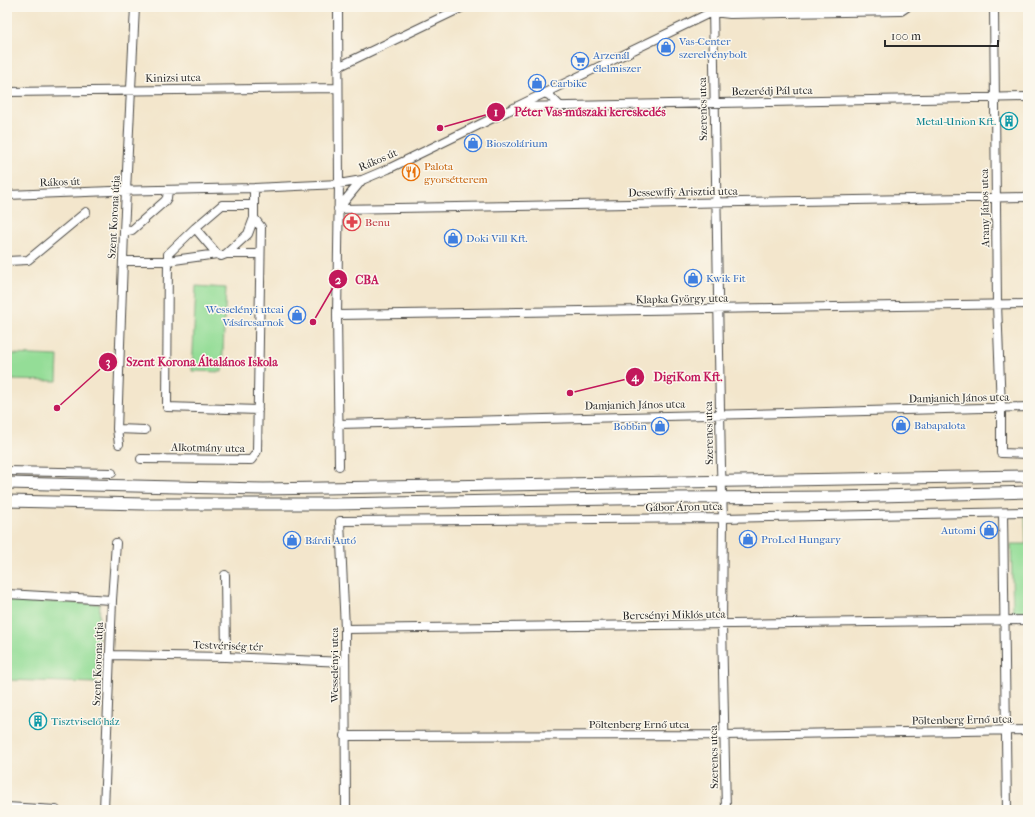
<svg xmlns="http://www.w3.org/2000/svg" width="1035" height="817" font-family="'IM FELL French Canon',serif">
  <style>
    .green { fill: #94dd97; stroke: #608461 }
    .lines { fill: none; stroke-linecap: round; stroke-linejoin: round }
    .minor-casing { stroke: #494743; stroke-width: 10 }
    .major-casing { stroke: #494743; stroke-width: 13 }
    .minor { stroke: #fff; stroke-width: 8 }
    .major { stroke: #fff; stroke-width: 11 }
    .labels { text-anchor: middle; dominant-baseline: central; stroke-width: 3; stroke-linejoin: round; paint-order: stroke }
    .shop-label { font-size: 11px; fill: #366cbe; stroke: #fbf7ec; text-anchor: start }
    .street-label { font-size: 11px; fill: #2b2b2b; stroke: #fbf7ec }
    .culture-label { font-size: 11px; fill: #0d838f; stroke: #fbf7ec; text-anchor: end }
    .food-label { font-size: 11px; fill: #c56008; stroke: #fbf7ec; text-anchor: start }
    .health-label { font-size: 11px; fill: #be3a42; stroke: #fbf7ec; text-anchor: start }
    .leader { fill: none; stroke: #c2185b; stroke-width: 1.5 }
    .callout-dot { fill: #c2185b; stroke: #fbf7ec; stroke-width: 1.5 }
    .mark-label { font-size: 12px; text-anchor: middle; font-weight: bold; fill: #fff }
    .callout-label { font-size: 12px; text-anchor: middle; font-weight: bold; fill: #c2185b; stroke: #fbf7ec; stroke-width: 3; stroke-linejoin: round; paint-order: stroke }
  </style>
  <rect width="100%" height="100%" fill="#fbf7ec"/>
  <filter id="ink" filterUnits="userSpaceOnUse"><feTurbulence type="fractalNoise" baseFrequency=".025" numOctaves="2"/><feDisplacementMap in="SourceGraphic" scale="8" xChannelSelector="R" yChannelSelector="G"/><feConvolveMatrix kernelMatrix="1 2 1 2 8 2 1 2 1" color-interpolation-filters="sRGB"/></filter>
  <filter id="wash" filterUnits="userSpaceOnUse"><feTurbulence type="fractalNoise" baseFrequency=".012" numOctaves="4" result="noise"/><feDisplacementMap in="SourceGraphic" scale="16" xChannelSelector="R" yChannelSelector="G"/><feGaussianBlur stdDeviation="0.9" result="paint"/><feColorMatrix in="noise" values="0 0 0 0 0 0 0 0 0 0 0 0 0 0 0 0 0 1.4 0 .05"/><feComposite in="paint" operator="in"/></filter>
  <g filter="url(#wash)">
    <rect width="100%" height="100%" fill="#f3e6cc"/>
    <path class="green" d="M196,286L226,288L222,372L192,371Z
      M11,354L58,356L57,381L10,380Z
      M1025,516H1028V612H1013L1011,544H1026Z
      M7,600L100,604L96,683L7,680Z"/>
  </g>
  <g filter="url(#ink)">
    <g class="lines">
      <defs>
        <path id="minor" d="M338,7L339,184L337,315L339,466
          M713,7L721,467L723,518L722,625L726,810
          M994,7L997,304L1001,408V453L1028,454
          M713,12L730,14L901,11L907,7
          M338,67L463,7
          M7,92L338,88
          M544,93L549,95L561,107
          M519,107L1028,97
          M7,195L112,191L254,188L339,184L362,180L388,169L722,7
          M254,205H222L195,228L168,254L167,407L258,410
          M338,209L1028,197
          M338,209L362,180
          M195,228L217,254
          M124,232L132,230L165,201L167,198L168,190
          M226,254L248,234L254,218
          M7,261L28,260L86,212
          M123,261H167L217,254L221,256L226,254H260
          M337,315L1028,304
          M338,424L1028,407
          M117,429L145,430
          M119,444L117,429L124,232L135,7
          M141,459L251,460L254,456L257,451L261,227L254,218V188
          M7,471L112,473
          M1003,513L1007,810
          M225,575L226,657
          M7,594L112,600
          M345,629L1028,620
          M110,655L226,657L345,662
          M345,736L724,735L1028,730
          M7,807L56,810
          M104,810L112,600L116,543
          M346,810L345,629L340,521L723,518L1028,512"/>
        <path id="major" d="M7,483L264,489L1028,476
          M7,501L143,504H335L669,498L841,497L1028,492"/>
      </defs>
      <use href="#minor" class="minor-casing"/>
      <use href="#major" class="major-casing"/>
      <use href="#minor" class="minor"/>
      <use href="#major" class="major"/>
    </g>
  </g>
  <defs>
    <symbol id="shop-ring" viewBox="-11 -11 22 22"><circle r="9.5" fill="#fbf7ec" stroke="#3f7fe0" stroke-width="1.5"/><path d="M-5-2.5h2.3a2.7 3.5 0 0 1 5.4 0H5L5.5 6h-11ZM-1.5-2.5h3a1.5 2.3 0 0 0-3 0Z" fill="#3f7fe0"/></symbol>
    <symbol id="supermarket-ring" viewBox="-11 -11 22 22"><circle r="9.5" fill="#fbf7ec" stroke="#3f7fe0" stroke-width="1.5"/><path d="M-6-5.5h2.5l.6 2H6L4.5 2H-2.5L-4.4-4H-6ZM-1.5 3.2a1.3 1.3 0 1 0 .1 0ZM3 3.2a1.3 1.3 0 1 0 .1 0Z" fill="#3f7fe0"/></symbol>
    <symbol id="building-ring" viewBox="-11 -11 22 22"><circle r="9.5" fill="#fbf7ec" stroke="#0f9aa8" stroke-width="1.5"/><path d="M-4-6H4V6H1V3H-1V6H-4ZM-2.5-4.3h1.7v1.8h-1.7ZM.8-4.3h1.7v1.8H.8ZM-2.5-1h1.7V.8h-1.7ZM.8-1h1.7V.8H.8Z" fill="#0f9aa8"/></symbol>
    <symbol id="restaurant-ring" viewBox="-11 -11 22 22"><circle r="9.5" fill="#fbf7ec" stroke="#e8710a" stroke-width="1.5"/><path d="M-5-6h1v4h1v-4h1v4h1v-4h1v5L-1.5 .5V6h-2V.5L-5-1ZM5-6V6H3V1.5H1.5Q1.5-4 5-6Z" fill="#e8710a"/></symbol>
    <symbol id="pharmacy-ring" viewBox="-11 -11 22 22"><circle r="9.5" fill="#fbf7ec" stroke="#e0444e" stroke-width="1.5"/><path d="M-2-6h4v4h4v4h-4v4h-4v-4h-4v-4h4Z" fill="#e0444e"/></symbol>
  </defs>
  <g fill-rule="evenodd">
    <use href="#shop-ring" x="656" y="37" width="20" height="20"/>
    <use href="#supermarket-ring" x="570" y="51" width="20" height="20"/>
    <use href="#shop-ring" x="527" y="73" width="20" height="20"/>
    <use href="#building-ring" x="999" y="111" width="20" height="20"/>
    <use href="#shop-ring" x="463" y="133" width="20" height="20"/>
    <use href="#restaurant-ring" x="401" y="162" width="20" height="20"/>
    <use href="#pharmacy-ring" x="342" y="212" width="20" height="20"/>
    <use href="#shop-ring" x="443" y="228" width="20" height="20"/>
    <use href="#shop-ring" x="683" y="268" width="20" height="20"/>
    <use href="#shop-ring" x="287" y="305" width="20" height="20"/>
    <use href="#shop-ring" x="891" y="415" width="20" height="20"/>
    <use href="#shop-ring" x="650" y="416" width="20" height="20"/>
    <use href="#shop-ring" x="979" y="520" width="20" height="20"/>
    <use href="#shop-ring" x="738" y="529" width="20" height="20"/>
    <use href="#shop-ring" x="282" y="530" width="20" height="20"/>
    <use href="#building-ring" x="28" y="711" width="20" height="20"/>
  </g>
  <g class="labels">
    <g class="shop-label">
      <text x="679" y="41">Vas-Center<tspan x="679" dy="13">szerelvénybolt</tspan></text>
      <text x="593" y="55">Arzenál<tspan x="593" dy="13">élelmiszer</tspan></text>
      <text x="550" y="83">Carbike</text>
      <text x="486" y="143">Bioszolárium</text>
      <text x="466" y="238">Doki Vill Kft.</text>
      <text x="706" y="278">Kwik Fit</text>
      <text x="284" y="309" text-anchor="end">Wesselényi utcai<tspan x="284" dy="13">Vásárcsarnok</tspan></text>
      <text x="914" y="425">Babapalota</text>
      <text x="647" y="426" text-anchor="end">Bobbin</text>
      <text x="976" y="530" text-anchor="end">Automi</text>
      <text x="761" y="539">ProLed Hungary</text>
      <text x="305" y="540">Bárdi Autó</text>
    </g>
    <g class="street-label">
      <text transform="translate(173 78) rotate(-1)">Kinizsi utca</text>
      <text transform="translate(772 91) rotate(-1)">Bezerédj Pál utca</text>
      <text transform="translate(703 109) rotate(-91)">Szerencs utca</text>
      <text transform="translate(378 160) rotate(-23)">Rákos út</text>
      <text transform="translate(60 182) rotate(-2)">Rákos út</text>
      <text transform="translate(683 192) rotate(-1)">Dessewffy Arisztid utca</text>
      <text transform="translate(985 208) rotate(-91)">Arany János utca</text>
      <text transform="translate(114 217) rotate(-87)">Szent Korona útja</text>
      <text transform="translate(682 299) rotate(-1)">Klapka György utca</text>
      <text transform="translate(959 398) rotate(-1)">Damjanich János utca</text>
      <text transform="translate(635 405) rotate(-1)">Damjanich János utca</text>
      <text transform="translate(709 433) rotate(-91)">Szerencs utca</text>
      <text transform="translate(208 448) rotate(1)">Alkotmány utca</text>
      <text transform="translate(684 507) rotate(-1)">Gábor Áron utca</text>
      <text transform="translate(674 615) rotate(-1)">Bercsényi Miklós utca</text>
      <text transform="translate(228 646) rotate(2)">Testvériség tér</text>
      <text transform="translate(98 664) rotate(-88)">Szent Korona útja</text>
      <text transform="translate(334 665) rotate(-90)">Wesselényi utca</text>
      <text transform="translate(962 720) rotate(-1)">Pöltenberg Ernő utca</text>
      <text x="639" y="724">Pöltenberg Ernő utca</text>
      <text transform="translate(714 757) rotate(-91)">Szerencs utca</text>
    </g>
    <g class="culture-label">
      <text x="996" y="121">Metal-Union Kft.</text>
      <text x="51" y="721" text-anchor="start">Tisztviselő ház</text>
    </g>
    <g class="food-label">
      <text x="424" y="166">Palota<tspan x="424" dy="13">gyorsétterem</tspan></text>
    </g>
    <g class="health-label">
      <text x="365" y="222">Benu</text>
    </g>
  </g>
  <path class="leader" d="M440 128L496 112M313 322L338 279M57 408L108 362M570 393L635 377"/>
  <g class="callout-dot">
    <circle cx="440" cy="128" r="4"/>
    <circle cx="313" cy="322" r="4"/>
    <circle cx="57" cy="408" r="4"/>
    <circle cx="570" cy="393" r="4"/>
    <circle cx="496" cy="112" r="10"/>
    <circle cx="338" cy="279" r="10"/>
    <circle cx="108" cy="362" r="10"/>
    <circle cx="635" cy="377" r="10"/>
  </g>
  <g class="mark-label">
    <text x="496" y="116">1</text>
    <text x="338" y="284">2</text>
    <text x="108" y="366">3</text>
    <text x="635" y="381">4</text>
  </g>
  <g class="callout-label">
    <text x="590" y="116">Péter Vas-műszaki kereskedés</text>
    <text x="367" y="284">CBA</text>
    <text x="202" y="366">Szent Korona Általános Iskola</text>
    <text x="688" y="381">DigiKom Kft.</text>
  </g>
  <rect width="1035" height="817" fill="none" stroke="#fbf7ec" stroke-width="24"/>
  <path d="M885 40v6h113v-6" fill="none" stroke="#2b2b2b" stroke-width="2"/>
  <text x="891" y="40" font-size="12" fill="#2b2b2b" stroke="#fbf7ec" stroke-width="3" paint-order="stroke">100 m</text>
</svg>
